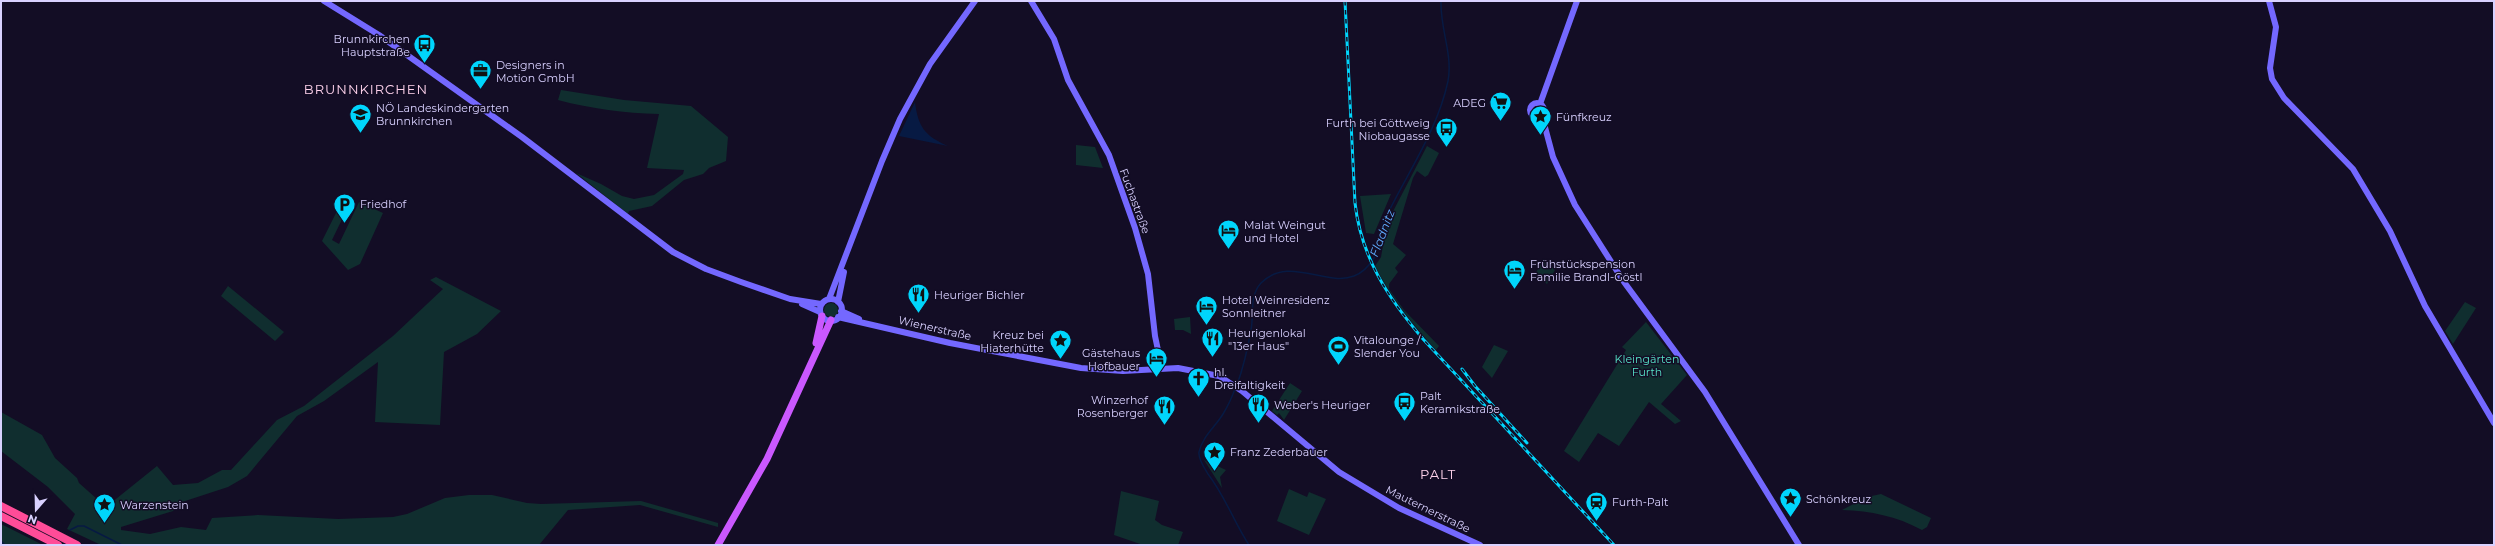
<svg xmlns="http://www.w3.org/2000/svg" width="2495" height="546" font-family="Montserrat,sans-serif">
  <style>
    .green { fill: #102e2f }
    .water { fill: #071a43 }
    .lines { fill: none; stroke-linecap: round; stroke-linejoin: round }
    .stream { stroke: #071a43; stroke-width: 1.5 }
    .secondary { stroke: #7468ff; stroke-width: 6 }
    .primary { stroke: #ca58ff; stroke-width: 7 }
    .highway { stroke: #ff4c98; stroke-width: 8 }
    .rail-casing { stroke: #00d5fc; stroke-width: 3 }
    .rail { stroke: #130d25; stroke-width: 1.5; stroke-dasharray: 4.5; stroke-linecap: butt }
    .labels { text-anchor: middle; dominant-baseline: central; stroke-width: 3; stroke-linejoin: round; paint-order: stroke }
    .poi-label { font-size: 11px; fill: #d9d1ff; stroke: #130d25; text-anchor: start }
    .street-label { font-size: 11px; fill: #d9d1ff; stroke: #130d25 }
    .park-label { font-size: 11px; fill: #57e5c9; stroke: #130d25 }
    .water-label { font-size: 12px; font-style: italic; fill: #5facff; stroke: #130d25 }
    .quarter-label { font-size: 13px; letter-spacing: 1px; fill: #ffd3ec; stroke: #130d25 }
  </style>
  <rect width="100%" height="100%" fill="#130d25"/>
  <path class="green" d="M561,90L624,100L691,106L728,137L726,161L709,168L703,174L684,180L652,206L629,211L628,214L576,173L601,184L622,196L634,199L654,195L683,174L684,170L647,168L659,114C624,113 592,109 558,100Z
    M1076,145L1095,147L1103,168L1076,165Z
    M1427,146L1439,153L1428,175L1425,177L1417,171L1413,178L1393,244L1406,255L1395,268L1398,272L1389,284V289L1404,310L1439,346L1436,350C1412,324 1391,297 1375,266L1381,257L1387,223Z
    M1391,194L1374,234L1366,233L1360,196Z
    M359,202L383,213L360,264L348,270L322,241L340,205L347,209L332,240L339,244Z
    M1544,259L1555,270L1547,284L1535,274Z
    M436,277L501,311L477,334L444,352L440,425L375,422L378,362L324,401L297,416L247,476L228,487L179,503L173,511L121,527V530L150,534L181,527L206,530L212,518L258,515L338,519L393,517L407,514L445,498L469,495H492L527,503L541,504L641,501L718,523V527L640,505L568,510L539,545H101L67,529L75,514L48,487L1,451V412L42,435L55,458L77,478L79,483L106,507L157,466L173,485L198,483L222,470H231L277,420L304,406L393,336L443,289L430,280Z
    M228,286L284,332L275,341L221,296Z
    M2465,302L2476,308L2453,344L2445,331Z
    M824 310a7 7 0 1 1 14 0a7 7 0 1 1-14 0Z
    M1190,317L1191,334L1183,330H1175L1174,319Z
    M1646,322L1687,375L1661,404L1681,421L1675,424L1649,402L1619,446L1598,433L1579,462L1564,451L1626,350L1622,347Z
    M1494,345L1508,351L1492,378L1482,367Z
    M1290,383L1302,391L1284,420L1279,413L1277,415L1272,411Z
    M1204,460L1226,470L1220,477L1222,488Z
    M1289,489L1307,497L1309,492L1326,499L1309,535L1277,521Z
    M1121,491L1159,501L1155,520L1162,525L1183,532L1178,545H1143L1114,535Z
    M1881,494L1931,518L1927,527L1922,530C1896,516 1871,511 1842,510L1867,497Z
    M1,524L43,545H1Z"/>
  <path class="water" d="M915,102C918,127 925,136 948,146L899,136Z"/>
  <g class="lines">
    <path class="stream" d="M1237,385C1243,368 1248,347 1251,330C1254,315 1249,296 1261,283C1289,255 1325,287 1354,276C1362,273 1369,266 1374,258C1377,253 1376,244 1378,238C1380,230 1383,222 1387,215C1408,172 1438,129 1448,81C1453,54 1440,29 1441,1
      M1235,389C1232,397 1228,406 1223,414C1216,426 1202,437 1199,452C1198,459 1205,469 1208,474C1225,496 1234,522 1249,545
      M70,530L78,526H84L122,545
      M1,541L5,545"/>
    <path class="secondary" d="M324,1L379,35L522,137L673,252L706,269L741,282L790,299L821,304
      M1031,1L1054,39L1068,80L1109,155L1135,228L1148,274L1155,336L1162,369
      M2269,1L2276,27L2270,68L2272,79L2284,98L2353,169L2390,231L2425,306L2494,423
      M1530 110a7 7 0 1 1 14 0a7 7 0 1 1-14 0Z
      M1540,104L1577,1
      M1542,116L1553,157L1575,205L1624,282L1705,392L1799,545
      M829,299L882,161L900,119L930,64L975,1
      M820 310a11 11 0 1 1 22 0a11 11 0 1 1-22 0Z
      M838,302L844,272
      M802,304L820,312
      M841,311L859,319
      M838,317L950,343L1081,368L1123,371L1178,368L1219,376L1242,391L1339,472L1399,508L1480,545"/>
    <path class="primary" d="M816,343L822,316
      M718,545L767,459L831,320"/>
    <path class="highway" d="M1,506L77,545
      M1,516L58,545"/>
    <defs>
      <path id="rail" d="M1345,1L1355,203C1361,257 1388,298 1423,339L1614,545
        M1462,369L1475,386L1527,443"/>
    </defs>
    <use href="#rail" class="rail-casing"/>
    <use href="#rail" class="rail"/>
  </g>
  <defs>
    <symbol id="bus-pin" viewBox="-11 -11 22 30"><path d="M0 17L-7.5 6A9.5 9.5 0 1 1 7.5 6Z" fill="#00d5fc" stroke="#130d25"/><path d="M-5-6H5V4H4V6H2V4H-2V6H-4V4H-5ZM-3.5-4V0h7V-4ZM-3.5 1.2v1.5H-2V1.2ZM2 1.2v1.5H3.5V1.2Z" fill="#111"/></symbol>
    <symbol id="office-pin" viewBox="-11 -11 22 30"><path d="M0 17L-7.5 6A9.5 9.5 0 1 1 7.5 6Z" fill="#00d5fc" stroke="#130d25"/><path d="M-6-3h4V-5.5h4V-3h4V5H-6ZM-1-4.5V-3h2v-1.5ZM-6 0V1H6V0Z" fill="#111"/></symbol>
    <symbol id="supermarket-pin" viewBox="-11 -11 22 30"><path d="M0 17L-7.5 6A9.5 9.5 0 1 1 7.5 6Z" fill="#00d5fc" stroke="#130d25"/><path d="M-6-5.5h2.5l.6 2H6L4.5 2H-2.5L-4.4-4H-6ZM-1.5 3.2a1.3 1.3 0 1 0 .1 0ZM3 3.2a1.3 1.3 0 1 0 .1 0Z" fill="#111"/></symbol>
    <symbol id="school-pin" viewBox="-11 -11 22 30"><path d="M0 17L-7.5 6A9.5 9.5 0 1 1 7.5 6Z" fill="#00d5fc" stroke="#130d25"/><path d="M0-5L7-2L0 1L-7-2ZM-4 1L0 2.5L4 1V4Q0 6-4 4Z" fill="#111"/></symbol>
    <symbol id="sight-pin" viewBox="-11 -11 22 30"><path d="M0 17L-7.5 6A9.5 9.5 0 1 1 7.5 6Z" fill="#00d5fc" stroke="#130d25"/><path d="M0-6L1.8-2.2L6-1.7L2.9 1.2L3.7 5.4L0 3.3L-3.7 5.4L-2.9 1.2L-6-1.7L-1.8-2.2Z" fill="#111"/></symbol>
    <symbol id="parking-pin" viewBox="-11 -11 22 30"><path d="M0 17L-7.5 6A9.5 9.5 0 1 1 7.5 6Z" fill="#00d5fc" stroke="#130d25"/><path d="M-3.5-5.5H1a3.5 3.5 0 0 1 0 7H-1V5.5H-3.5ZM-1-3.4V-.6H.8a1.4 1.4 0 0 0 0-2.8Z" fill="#111"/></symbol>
    <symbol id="hotel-pin" viewBox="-11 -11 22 30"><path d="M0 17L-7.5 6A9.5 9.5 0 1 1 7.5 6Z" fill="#00d5fc" stroke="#130d25"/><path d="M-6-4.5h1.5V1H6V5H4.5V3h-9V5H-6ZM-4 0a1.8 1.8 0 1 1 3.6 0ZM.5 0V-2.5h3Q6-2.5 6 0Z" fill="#111"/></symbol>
    <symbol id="restaurant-pin" viewBox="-11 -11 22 30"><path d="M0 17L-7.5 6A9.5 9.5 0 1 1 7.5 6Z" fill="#00d5fc" stroke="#130d25"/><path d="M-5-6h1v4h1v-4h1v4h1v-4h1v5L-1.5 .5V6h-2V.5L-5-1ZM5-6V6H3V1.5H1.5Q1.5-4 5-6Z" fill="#111"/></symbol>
    <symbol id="stadium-pin" viewBox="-11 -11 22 30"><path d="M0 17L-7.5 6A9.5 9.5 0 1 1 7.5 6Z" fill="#00d5fc" stroke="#130d25"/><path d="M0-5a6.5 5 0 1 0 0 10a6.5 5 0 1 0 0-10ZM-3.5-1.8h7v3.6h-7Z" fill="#111"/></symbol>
    <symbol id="church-pin" viewBox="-11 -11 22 30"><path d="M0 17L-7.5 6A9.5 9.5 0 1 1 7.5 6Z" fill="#00d5fc" stroke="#130d25"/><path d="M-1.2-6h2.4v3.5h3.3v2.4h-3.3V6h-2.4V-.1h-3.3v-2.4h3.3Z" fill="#111"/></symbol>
    <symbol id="station-pin" viewBox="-11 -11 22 30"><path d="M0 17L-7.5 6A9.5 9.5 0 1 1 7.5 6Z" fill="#00d5fc" stroke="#130d25"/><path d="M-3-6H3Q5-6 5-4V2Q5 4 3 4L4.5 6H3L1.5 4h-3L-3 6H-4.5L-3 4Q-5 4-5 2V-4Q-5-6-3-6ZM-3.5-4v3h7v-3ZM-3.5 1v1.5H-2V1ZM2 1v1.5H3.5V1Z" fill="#111"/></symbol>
  </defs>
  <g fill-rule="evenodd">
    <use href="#bus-pin" x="412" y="32" width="25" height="34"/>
    <use href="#office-pin" x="468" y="58" width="25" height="34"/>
    <use href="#supermarket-pin" x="1488" y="90" width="25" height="34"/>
    <use href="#school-pin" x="348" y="102" width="25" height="34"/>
    <use href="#sight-pin" x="1528" y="104" width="25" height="34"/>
    <use href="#bus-pin" x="1434" y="116" width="25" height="34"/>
    <use href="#parking-pin" x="332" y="192" width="25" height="34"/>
    <use href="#hotel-pin" x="1216" y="218" width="25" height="34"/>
    <use href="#hotel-pin" x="1502" y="258" width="25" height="34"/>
    <use href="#restaurant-pin" x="906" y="282" width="25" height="34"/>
    <use href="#hotel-pin" x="1194" y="294" width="25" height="34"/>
    <use href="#restaurant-pin" x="1200" y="326" width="25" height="34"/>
    <use href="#sight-pin" x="1048" y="328" width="25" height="34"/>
    <use href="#stadium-pin" x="1326" y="334" width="25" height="34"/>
    <use href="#hotel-pin" x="1144" y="346" width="25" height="34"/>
    <use href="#church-pin" x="1186" y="366" width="25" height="34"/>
    <use href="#bus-pin" x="1392" y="390" width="25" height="34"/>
    <use href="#restaurant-pin" x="1246" y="392" width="25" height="34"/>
    <use href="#restaurant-pin" x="1152" y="394" width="25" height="34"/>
    <use href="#sight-pin" x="1202" y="440" width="25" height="34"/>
    <use href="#sight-pin" x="1778" y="486" width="25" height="34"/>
    <use href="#station-pin" x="1584" y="490" width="25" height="34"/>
    <use href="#sight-pin" x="92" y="492" width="25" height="34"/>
  </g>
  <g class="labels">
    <g class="poi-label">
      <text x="410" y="39" text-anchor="end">Brunnkirchen<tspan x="410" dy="13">Hauptstraße</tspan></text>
      <text x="496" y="65">Designers in<tspan x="496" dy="13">Motion GmbH</tspan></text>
      <text x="1486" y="103" text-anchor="end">ADEG</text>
      <text x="376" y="108">NÖ Landeskindergarten<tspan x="376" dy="13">Brunnkirchen</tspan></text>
      <text x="1556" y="117">Fünfkreuz</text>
      <text x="1430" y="123" text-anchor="end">Furth bei Göttweig<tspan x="1430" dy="13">Niobaugasse</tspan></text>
      <text x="360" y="204">Friedhof</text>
      <text x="1244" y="225">Malat Weingut<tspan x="1244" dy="13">und Hotel</tspan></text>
      <text x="1530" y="264">Frühstückspension<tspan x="1530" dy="13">Familie Brandl-Göstl</tspan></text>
      <text x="934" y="295">Heuriger Bichler</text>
      <text x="1222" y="300">Hotel Weinresidenz<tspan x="1222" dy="13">Sonnleitner</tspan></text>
      <text x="1228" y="333">Heurigenlokal<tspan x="1228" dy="13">"13er Haus"</tspan></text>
      <text x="1044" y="335" text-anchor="end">Kreuz bei<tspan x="1044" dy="13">Hiaterhütte</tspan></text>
      <text x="1354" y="340">Vitalounge /<tspan x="1354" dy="13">Slender You</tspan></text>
      <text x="1140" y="353" text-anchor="end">Gästehaus<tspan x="1140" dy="13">Hofbauer</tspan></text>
      <text x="1214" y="372">hl.<tspan x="1214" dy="13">Dreifaltigkeit</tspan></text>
      <text x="1420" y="396">Palt<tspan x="1420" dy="13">Keramikstraße</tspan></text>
      <text x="1148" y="400" text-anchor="end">Winzerhof<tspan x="1148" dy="13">Rosenberger</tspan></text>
      <text x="1274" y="405">Weber's Heuriger</text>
      <text x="1230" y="452">Franz Zederbauer</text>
      <text x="1806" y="499">Schönkreuz</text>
      <text x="1612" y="502">Furth-Palt</text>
      <text x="120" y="505">Warzenstein</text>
    </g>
    <g class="street-label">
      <text transform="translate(1135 201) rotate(70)">Fuchastraße</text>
      <text transform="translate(935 328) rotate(13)">Wienerstraße</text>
      <text transform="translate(1428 509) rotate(26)">Mauternerstraße</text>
    </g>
    <g class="park-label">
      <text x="1647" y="359">Kleingärten<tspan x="1647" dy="13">Furth</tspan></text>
    </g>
    <g class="water-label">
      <text transform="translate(1382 233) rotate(-69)">Fladnitz</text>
    </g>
    <g class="quarter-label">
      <text x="366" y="89">BRUNNKIRCHEN</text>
      <text x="1438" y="474">PALT</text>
    </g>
  </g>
  <rect width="2495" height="546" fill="none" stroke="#d9d1ff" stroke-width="4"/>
  <g transform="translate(36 510) rotate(200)" stroke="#130d25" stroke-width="3" paint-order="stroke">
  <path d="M0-3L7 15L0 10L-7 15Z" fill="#d9d1ff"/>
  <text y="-6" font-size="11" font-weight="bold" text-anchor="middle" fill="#d9d1ff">N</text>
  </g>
</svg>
